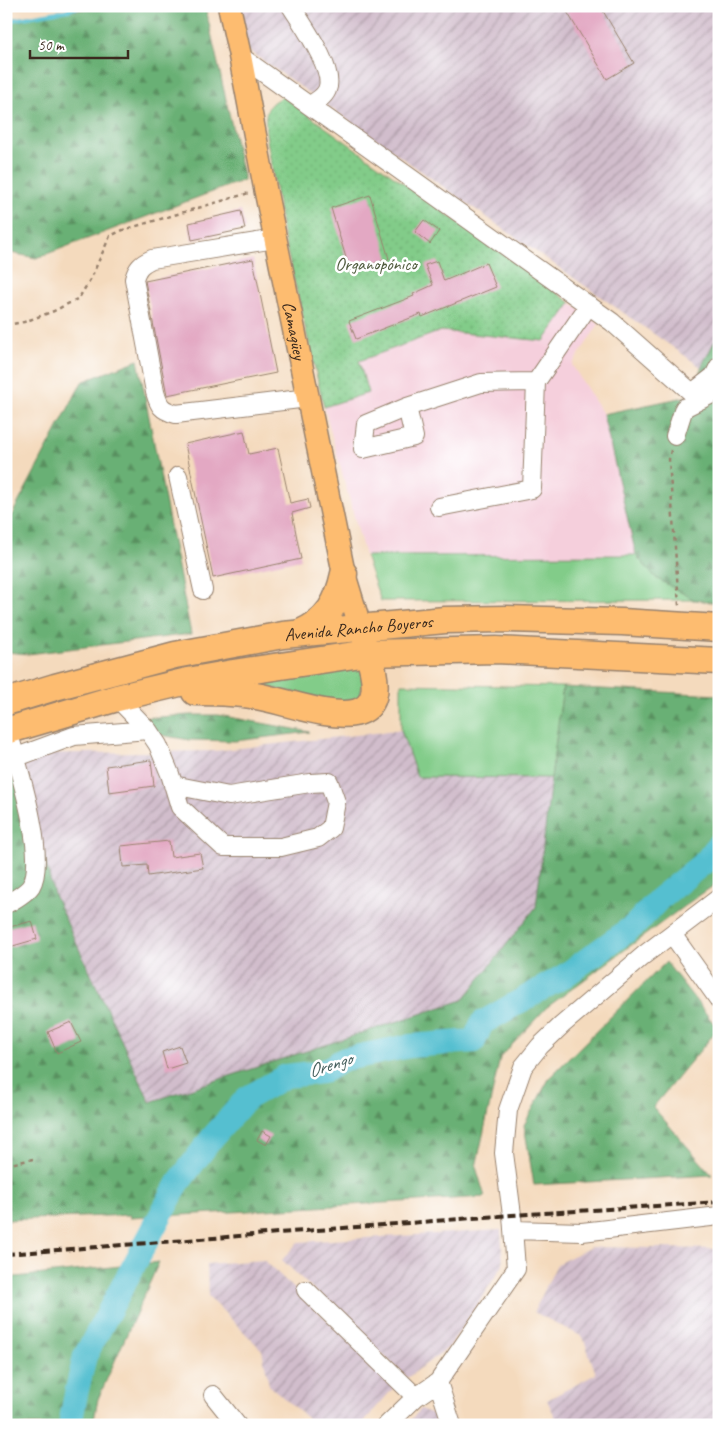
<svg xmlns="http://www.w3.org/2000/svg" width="725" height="1431" font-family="Caveat,sans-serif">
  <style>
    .built { fill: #f5cfdc }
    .industrial { fill: url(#industrial-furrows) }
    .grass { fill: #82cc89; stroke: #5e7b54 }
    .forest { fill: url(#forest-firs); stroke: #526d4a }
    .garden { fill: url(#garden-dots); stroke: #5e7b54 }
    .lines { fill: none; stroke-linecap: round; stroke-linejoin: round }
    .stream { stroke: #55bfd0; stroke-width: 4 }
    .river { stroke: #55bfd0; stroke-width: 24 }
    .building { fill: #e3a8c3 }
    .minor-casing { stroke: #98826e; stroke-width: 20 }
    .major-casing { stroke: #98826e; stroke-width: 25 }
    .highway-casing { stroke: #98826e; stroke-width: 29 }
    .path { stroke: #98826e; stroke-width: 2.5; stroke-dasharray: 4 4; stroke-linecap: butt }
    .minor { stroke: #fff; stroke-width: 18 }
    .major { stroke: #fdbc70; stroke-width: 22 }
    .highway { stroke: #fdbc70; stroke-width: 26 }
    .rail { stroke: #3b2a1e; stroke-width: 4; stroke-dasharray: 8 4; stroke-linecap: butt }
    .labels { text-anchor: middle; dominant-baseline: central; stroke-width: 5; stroke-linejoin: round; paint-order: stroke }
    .park-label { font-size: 18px; fill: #505b3e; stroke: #fff }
    .street-label { font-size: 18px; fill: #3b2a1e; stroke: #fff }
    .water-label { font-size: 19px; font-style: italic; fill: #445e5c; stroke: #fff }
  </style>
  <defs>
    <pattern id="industrial-furrows" width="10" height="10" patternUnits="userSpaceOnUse" patternTransform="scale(1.25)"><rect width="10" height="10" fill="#d1bdcc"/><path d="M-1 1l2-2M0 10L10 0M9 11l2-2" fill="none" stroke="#ab9aa5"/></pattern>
    <pattern id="forest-firs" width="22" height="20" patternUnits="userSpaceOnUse" patternTransform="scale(1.25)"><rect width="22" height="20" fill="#69b075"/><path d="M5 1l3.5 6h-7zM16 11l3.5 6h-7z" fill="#588f5f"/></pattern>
    <pattern id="garden-dots" width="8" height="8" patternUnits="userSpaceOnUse" patternTransform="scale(1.25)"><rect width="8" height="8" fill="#82cc89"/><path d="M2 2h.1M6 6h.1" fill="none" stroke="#71af76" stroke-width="1.8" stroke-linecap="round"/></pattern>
  </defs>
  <rect width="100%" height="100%" fill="#fff"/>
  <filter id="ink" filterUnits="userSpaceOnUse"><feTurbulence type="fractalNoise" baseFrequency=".02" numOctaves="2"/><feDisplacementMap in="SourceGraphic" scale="10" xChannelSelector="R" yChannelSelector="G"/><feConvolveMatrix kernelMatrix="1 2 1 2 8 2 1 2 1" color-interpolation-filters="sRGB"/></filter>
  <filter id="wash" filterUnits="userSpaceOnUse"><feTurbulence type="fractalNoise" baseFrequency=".0096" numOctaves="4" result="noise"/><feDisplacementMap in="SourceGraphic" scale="20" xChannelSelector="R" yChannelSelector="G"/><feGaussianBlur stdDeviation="1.12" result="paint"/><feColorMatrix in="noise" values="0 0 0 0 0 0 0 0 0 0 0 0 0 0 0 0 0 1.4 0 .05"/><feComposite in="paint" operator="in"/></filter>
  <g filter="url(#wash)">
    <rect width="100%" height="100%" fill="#f4dabd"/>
    <path class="built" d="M571,303L599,324L572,365L603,414L636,555L365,556L324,407L367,393L359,361L441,331L544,341Z"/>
    <path class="industrial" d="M238,6H719V333L701,367L248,50Z
      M401,730L417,777L551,778L536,907L463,1000L150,1102L54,895L18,754L214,751Z
      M501,1230L503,1265L449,1347L407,1378L282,1260L298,1242Z
      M591,1247L719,1249V1425H559L547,1400L596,1374L583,1337L534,1312L557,1264Z
      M264,1260L396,1385L361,1425H315L269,1385L262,1350L208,1296L207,1264Z
      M421,1409L443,1419L445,1425H406Z"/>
    <path class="grass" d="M636,555L656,578L695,600L381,601L365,556Z
      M355,663L365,670L360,699L337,701L241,682Z
      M401,684L563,687L551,778L417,777L401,730Z"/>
    <path class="forest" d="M109,6H205L244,180L36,258L6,252V19Z
      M719,333V603L695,600L656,578L636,555L603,414L699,394L701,367Z
      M138,360L191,634L28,654L6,652V526L82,382Z
      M563,687L719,695V882L691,901L546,1008L500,1058L476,1167L485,1197L130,1218V1215L6,1220V779L23,773L54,895L150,1102L463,1000L536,907L551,778Z
      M190,715H218L310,732L235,741L190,740L160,735L141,718Z
      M666,962L718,1029L653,1107L712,1175L534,1185L524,1125L550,1077Z
      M159,1262L98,1399L93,1425H6V1278Z"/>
    <path class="garden" d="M283,97L571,303L544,341L441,331L359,361L368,393L324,407L283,234L266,133C265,115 264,104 283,97Z"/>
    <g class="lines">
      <path class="stream" d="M6,21L69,10L80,6"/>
      <path class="river" d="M70,1425L76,1394L85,1356L178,1183L212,1138L247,1098L286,1076L322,1072L345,1059L410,1046L474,1041L482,1023L564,976L635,925L659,899L706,861L719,844"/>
    </g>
    <g id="blocks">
      <path class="building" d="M573,6H600L634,63L607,79L566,10Z
        M370,195L389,259L350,271L331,208Z
        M241,211L245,229L192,240L189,223Z
        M424,220L439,231L430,244L415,232Z
        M253,259L276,373L167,395L145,281Z
        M437,261L444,281L486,263L496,287L422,317L421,314L356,339L349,321L414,296L413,294L433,285L425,265Z
        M244,431L249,454L278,448L290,503L308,499L310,508L292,513L301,559L213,578L185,444Z
        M151,760L154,786L109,792L106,766Z
        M169,841L171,857L200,853L203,868L148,876L147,865L123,867L121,846Z
        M32,921L37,939L6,948V928Z
        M71,1022L81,1042L57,1053L48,1032Z
        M180,1046L186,1063L167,1069L162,1052Z
        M262,1131L271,1136L266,1145L257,1140Z"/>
    </g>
  </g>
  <g filter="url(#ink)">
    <use href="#blocks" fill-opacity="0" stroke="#98826e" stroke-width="1"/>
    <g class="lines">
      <defs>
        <path id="minor" d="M291,6C302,24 336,70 327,90C324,97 317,101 310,105
          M240,56L612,322L700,400
          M275,239L152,259C141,264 137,268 134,279L155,392C159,406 161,410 176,414L308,398
          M536,382L589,305
          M692,393L714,376L719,366
          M407,407L414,437L363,449L366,424L407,407L481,383L536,382L532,489L439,507
          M675,436L684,408L714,393L719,389
          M178,476L203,590
          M117,698L148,730L158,745L170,774L180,807L223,847H281L318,838L331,828L336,802L329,782L310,783L229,796L173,785
          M6,761L74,736L148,730
          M6,904C13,901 27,892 31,886C48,858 17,763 8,731
          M672,934L719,1000
          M513,1230L582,1232L719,1216
          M306,1290L416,1397
          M438,1382L452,1425
          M213,1395L237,1425
          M387,1425L416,1397L438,1382L516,1269L512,1215L504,1153L508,1110L523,1067L540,1046L562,1025L644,955L719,898"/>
        <g id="major">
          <path id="s1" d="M229,6L240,56L265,188L344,574L365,643"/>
        </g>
        <g id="highway">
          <path d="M300,633C328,621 338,602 344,574"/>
          <path d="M195,692C215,692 236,692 256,696C304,704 401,750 368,653"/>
          <path id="s2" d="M6,702L55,687L175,655L283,635L445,620L506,619L622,622L719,628"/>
          <path d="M6,731L117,698L188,681L233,673L368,653L496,650L719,661"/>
        </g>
      </defs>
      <use href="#minor" class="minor-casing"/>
      <use href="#major" class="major-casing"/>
      <use href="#highway" class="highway-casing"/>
      <path class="path" d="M6,325L24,322L54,311L79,298L91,278L110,236L123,230L249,193
        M671,450L669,459L679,606
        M6,1165L33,1159"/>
      <use href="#minor" class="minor"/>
      <use href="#major" class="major"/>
      <use href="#highway" class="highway"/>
      <path class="rail" d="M6,1254L512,1215L719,1202"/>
    </g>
  </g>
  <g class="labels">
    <g class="park-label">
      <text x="376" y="264">Organopónico</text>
    </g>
    <g class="street-label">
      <text stroke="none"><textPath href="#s1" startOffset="331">Camagüey</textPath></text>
      <text stroke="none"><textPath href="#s2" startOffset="361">Avenida Rancho Boyeros</textPath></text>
    </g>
    <g class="water-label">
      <text transform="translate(330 1065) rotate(-18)">Orengo</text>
    </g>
  </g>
  <rect width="725" height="1431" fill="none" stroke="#fff" stroke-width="25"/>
  <path d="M30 50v8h98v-8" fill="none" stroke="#3b2a1e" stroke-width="2.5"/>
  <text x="38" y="50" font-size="15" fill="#3b2a1e" stroke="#ffffff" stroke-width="4" paint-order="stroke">50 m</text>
</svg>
